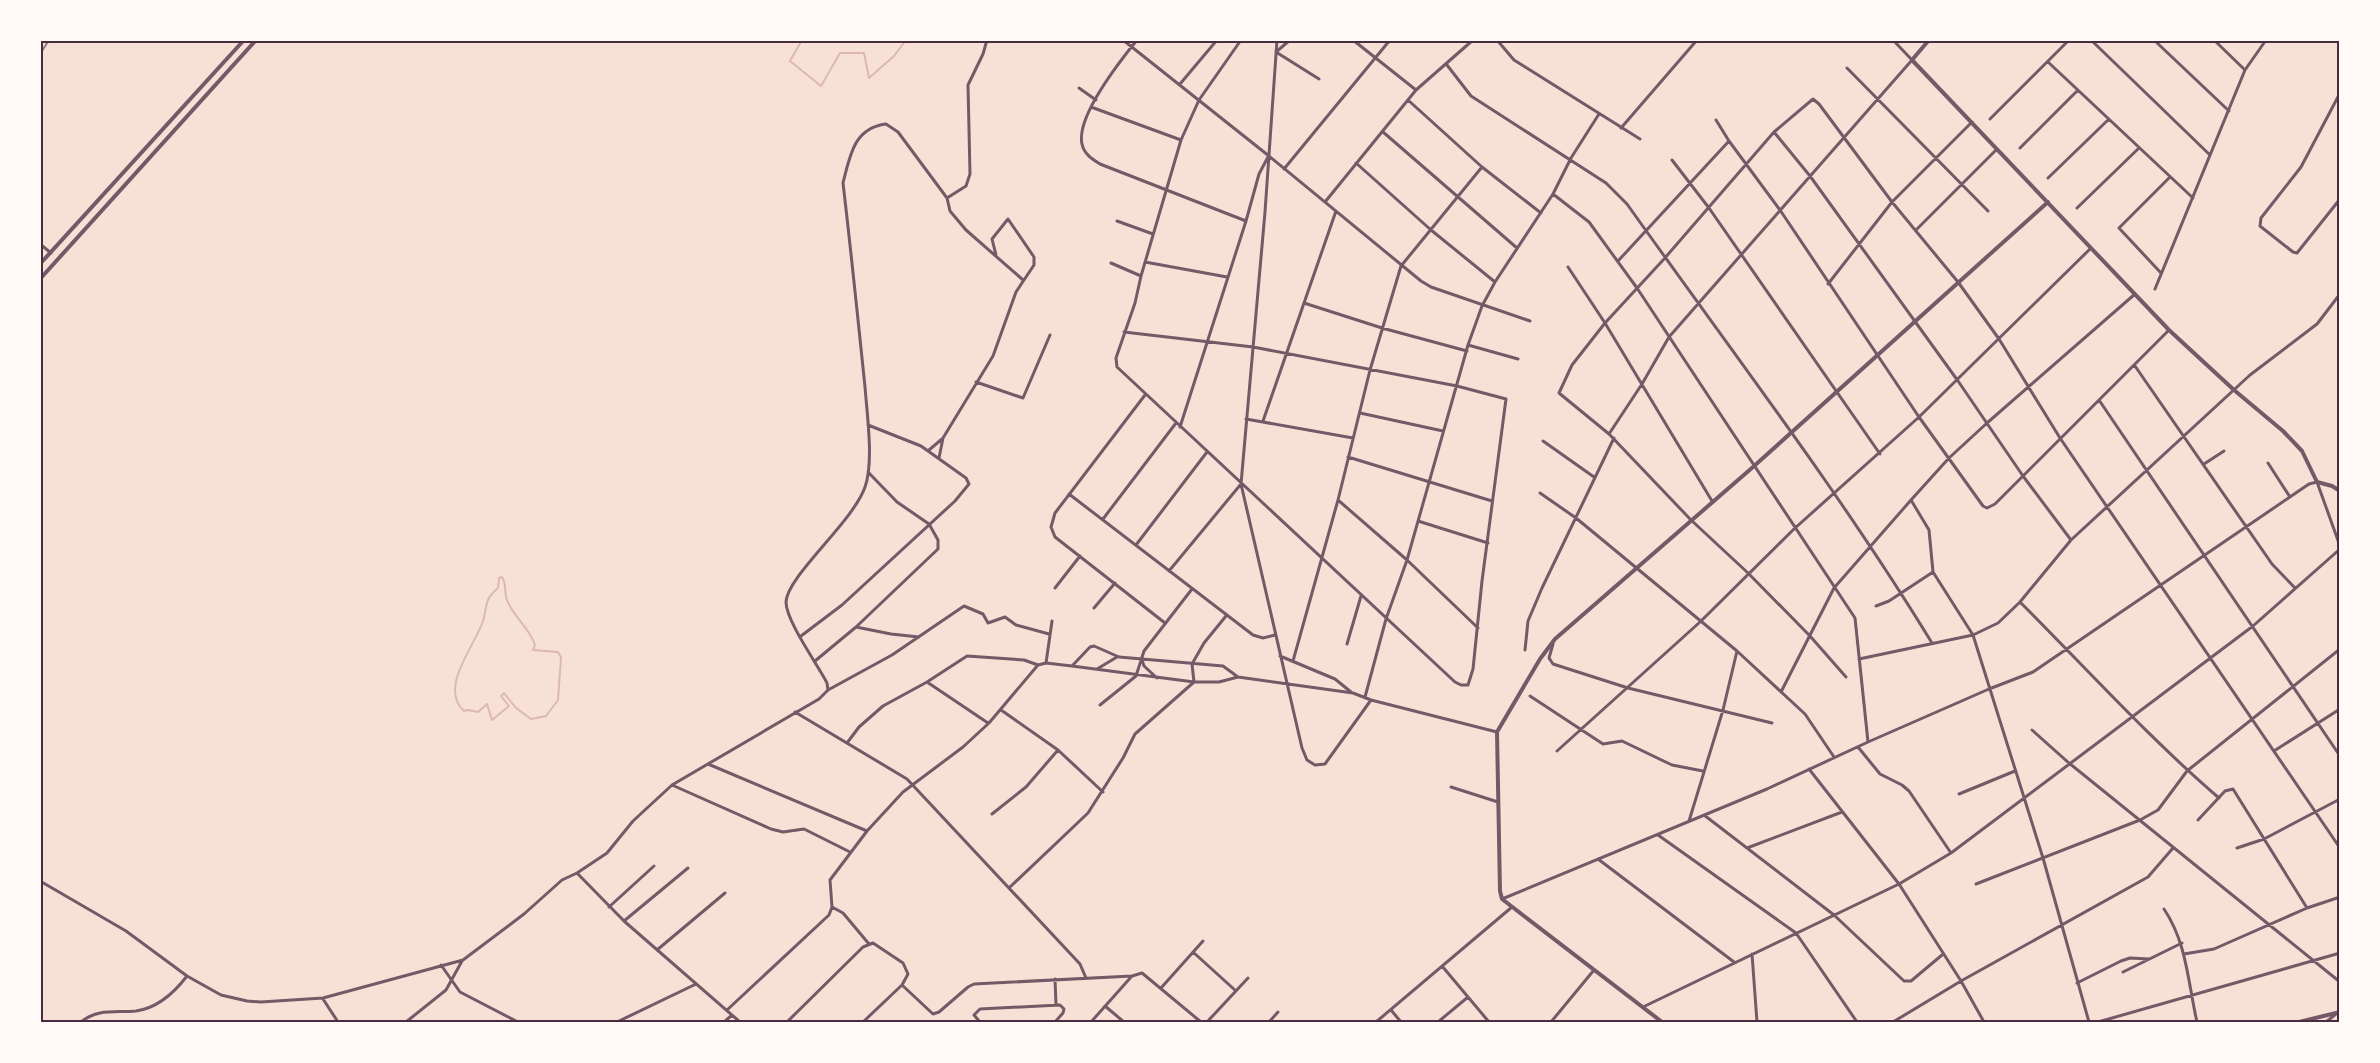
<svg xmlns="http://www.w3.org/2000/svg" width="2380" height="1063" font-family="'DejaVu Sans',sans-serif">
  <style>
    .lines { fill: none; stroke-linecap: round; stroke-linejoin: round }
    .stream { stroke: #dcb8b0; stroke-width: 2 }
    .minor { stroke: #755966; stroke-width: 3 }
    .tertiary { stroke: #755966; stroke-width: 4 }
    .rail { stroke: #8f747c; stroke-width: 2 }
    .neatline { fill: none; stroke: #4a2c40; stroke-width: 2 }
  </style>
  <rect width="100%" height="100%" fill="#f7e1d7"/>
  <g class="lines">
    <path class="stream" d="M802,40L790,61L821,86L840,53H864L869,78L894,56L906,40
      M502,577C507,585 504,593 507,600C513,617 530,628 535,645L533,650L558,652L561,657L558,700L546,716L531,719L516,708L504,693L501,696L509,706L492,720L487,704L478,712L468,710L464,711C438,688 476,644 483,621C488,605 483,601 498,588L499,578Z"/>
    <path class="minor" d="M1123,40L1269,156L1421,281L1431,287L1530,321
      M1137,40C1120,61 1076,117 1082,144C1084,154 1092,159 1100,164L1246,221
      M1277,40L1265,212L1241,484L1302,748L1307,760L1315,765L1325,764L1371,700
      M1290,40L1276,52L1319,79
      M1353,40L1416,90
      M1497,40L1514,60L1640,139
      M2091,40L2210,155
      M2154,40L2229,111
      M2214,40L2245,70
      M2048,62L2193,198
      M1447,65L1471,96L1606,183L1627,204C1730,349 1839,491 1932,643
      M1847,68L1988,211
      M1180,84L1217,40
      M1079,88L1096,100
      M2340,93L2301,167L2261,218L2260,226L2293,252L2297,253L2340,199
      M1408,100L1482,167L1541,213
      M1091,107L1181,140
      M1990,119L2069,40
      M1716,120L1729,141L1780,210L1919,417L1983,506L1987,508L1995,504L2169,330
      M1621,128L1697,40
      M1383,132L1517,248
      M1774,132L1810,176L1958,381L2023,476L2071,540
      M2020,148L2078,90
      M1672,160L1709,208L1880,454
      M1356,163L1431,230L1495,282
      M1284,169L1390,40
      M2048,178L2109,119
      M1553,194L1589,222L1637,288L1855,618L1868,742
      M947,198L950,211L966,230L1023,280
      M1325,202L1416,90L1473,40
      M2077,208L2139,148
      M1117,221L1153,234
      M1917,229L1996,150
      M40,244L51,253
      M1618,261L1729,141
      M1145,262L1227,277
      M1111,263L1141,276
      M1568,267L1605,323L1712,501
      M2161,273L2119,228L2170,177
      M1828,284L1892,202L1972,122
      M2155,289L2245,70L2266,40
      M1304,303L1382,328L1467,351
      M1124,332L1253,347L1457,386L1506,399L1482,581L1473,669L1468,685H1461L1455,682L1117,367L1116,358L1135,303L1141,276L1181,140L1199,100L1241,40
      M1468,345L1518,359
      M2135,366L2272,564L2295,588
      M976,382L1023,398L1050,335
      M1145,395L1055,513L1051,527L1055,537L1165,623
      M2099,400L2340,756
      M1360,413L1443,431
      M1246,419L1353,438
      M1263,421L1336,211
      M1180,427L1246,221L1259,174L1268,157
      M1609,434L1642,384L1669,337L1912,60L1893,40
      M1543,441L1594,477
      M929,450L942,439
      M1348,457L1492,501
      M939,458L943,438L993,356L1016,292L1034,265V257L1008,219L992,239L996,255
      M2268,463L2290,497
      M2204,464L2224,451
      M1540,493L1576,518L1737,651L1805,714L1834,757
      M1069,494L1253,635L1263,638L1275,635
      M1338,500L1407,560L1478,628
      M1911,500L1929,530L1933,572L1973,635L2043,858L2089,1022
      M1103,519L1176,423
      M1418,521L1488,543
      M1136,545L1207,452
      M1169,571L1241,484
      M1055,588L1080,556
      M2020,602C2086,668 2148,737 2219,798
      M1876,606L1889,601L1933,572
      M1094,608L1115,583
      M856,627L891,634L919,637
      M801,636L842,605L955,501L969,484L966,478L921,446L868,425
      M1347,644L1361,596
      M1553,644L1549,658L1553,664L1628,688L1772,723
      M1525,650L1528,621L1542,588L1614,438
      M1280,656L1335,679L1351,692
      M1859,659L1973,635L1998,623L2020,602L2071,540L2250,375L2317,324L2340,294
      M1142,660L1144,666L1157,678
      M815,661L856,627L938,549V540L929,524L897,502L868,472
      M1293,661L1338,500L1370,370L1401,266L1482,167
      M1046,663L1052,621
      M1072,666L1090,647L1094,646L1119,657L1223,666L1238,677
      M1097,669L1117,657
      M1846,677L1810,636L1748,573L1691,520L1609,434L1559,393L1572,365L1605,323L1664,259L1774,132L1813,99L1819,104L1892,202L1958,282L1999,339L2060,438L2340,848
      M927,682L988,723
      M828,690L827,683C818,665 786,621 786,602C787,576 853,522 865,487C874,462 867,414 865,387C858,319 851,251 843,183C850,155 854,128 886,124L898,132L947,198L966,186L970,174L968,85L983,54L987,40
      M1781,692L1834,588L1911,500L1949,458L1987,423L2135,294
      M1530,696L1603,744L1622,741L1672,765L1703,771
      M1365,697L1386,619L1407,560L1468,345L1482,306L1495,282L1553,194L1571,158L1599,114
      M1100,705L1136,676L1144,651L1192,589
      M1001,710L1058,750L1103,792
      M795,712L907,779L1080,964L1086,978
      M2032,730L2069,763L2340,982
      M847,743L859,727L883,706L927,682L967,656L1024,660L1038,665L1046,663L1072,666L1194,682H1219L1238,677L1353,693L1371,700L1497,732
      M1858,747L1880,774L1902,785L1909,791L1951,853
      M1557,751L1700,622L1794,529L1919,417L2090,249
      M2274,751L2340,709
      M708,764L867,831
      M1809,769L1899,884L1961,981L1984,1022
      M672,785L771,829L783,832L804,829L850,852
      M1451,787L1498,802
      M1959,794L2015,771
      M992,814L1026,787L1058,750
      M1704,815L1834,915L1904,981H1911L1942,955
      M2198,820L2225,791L2233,789L2307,908
      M1689,821L1723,710L1737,651
      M1658,835L1796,933L1857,1022
      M1747,848L1842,812
      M2237,848L2264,839L2340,799
      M1598,859L1734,962
      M577,873L624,921L740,1022
      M40,881L126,931L187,976L221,995L247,1001L261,1002L323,998L463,960L524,914L562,880L577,873L607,853L633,821L672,785L819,699L828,690L892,655L964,606L983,614L988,623L1005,617L1016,625L1049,634
      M1976,884L2140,820L2158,810L2187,771L2340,649
      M1010,887L1088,813L1123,758L1135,734L1194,682L1192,664L1204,643L1226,616
      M1502,899L1767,789L1868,742L1989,689L2033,672L2309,484L2317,482L2340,546
      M609,907L654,866
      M832,907L843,913L869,944
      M2164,909C2187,943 2188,983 2197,1022
      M624,921L688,868
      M657,950L725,893
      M1193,952L1236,991
      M1752,954L1757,1022
      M2184,954L2214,949L2307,908L2340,897
      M441,965L460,992L518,1022
      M1442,966L1489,1022
      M2123,972L2182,943
      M1055,979L1056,1005
      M2077,983L2121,961L2130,958L2149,959
      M902,985L933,1014L939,1012L968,987L974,984L1132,976L1142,973L1201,1022
      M1161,988L1203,941
      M323,999L338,1022
      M1105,1006L1124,1022
      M1643,1007L1899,884L1951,853L2253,626L2340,549
      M727,1010L829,915L832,907L830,880L867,831L903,792L963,747L989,723L1038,665
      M1391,1010L1401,1022
      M81,1022C98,1008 116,1013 136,1011C158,1008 174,993 187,976
      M406,1022L446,990L462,961
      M617,1022L696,984
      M724,1022L732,1015
      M787,1022L863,947L873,943L903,963L908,974L902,985L863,1022
      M980,1022L974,1015L980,1009L1060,1005L1064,1009L1063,1013L1055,1022
      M1091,1022L1132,976
      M1207,1022L1248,978
      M1269,1022L1278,1012
      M1376,1022L1512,907
      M1438,1022L1468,997
      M1551,1022L1594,970
      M1893,1022L1961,981L2148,877L2173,848
      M2098,1022L2340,953
      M2326,1022L2336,1014"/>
    <path class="tertiary" d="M1929,40L1912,60L2169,330L2234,390L2283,431L2302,451L2317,482L2332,486L2340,491
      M40,264L244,40
      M40,279L256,40
      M1662,1022L1502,899L1500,891L1497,732L1540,659L1555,639L1753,467L2048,202
      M2299,1022L2340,1012"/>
    <path class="rail" d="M40,54L49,40"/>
  </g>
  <rect width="2380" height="1063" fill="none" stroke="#fffaf5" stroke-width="84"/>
  <rect x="42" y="42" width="2296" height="979" class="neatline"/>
</svg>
